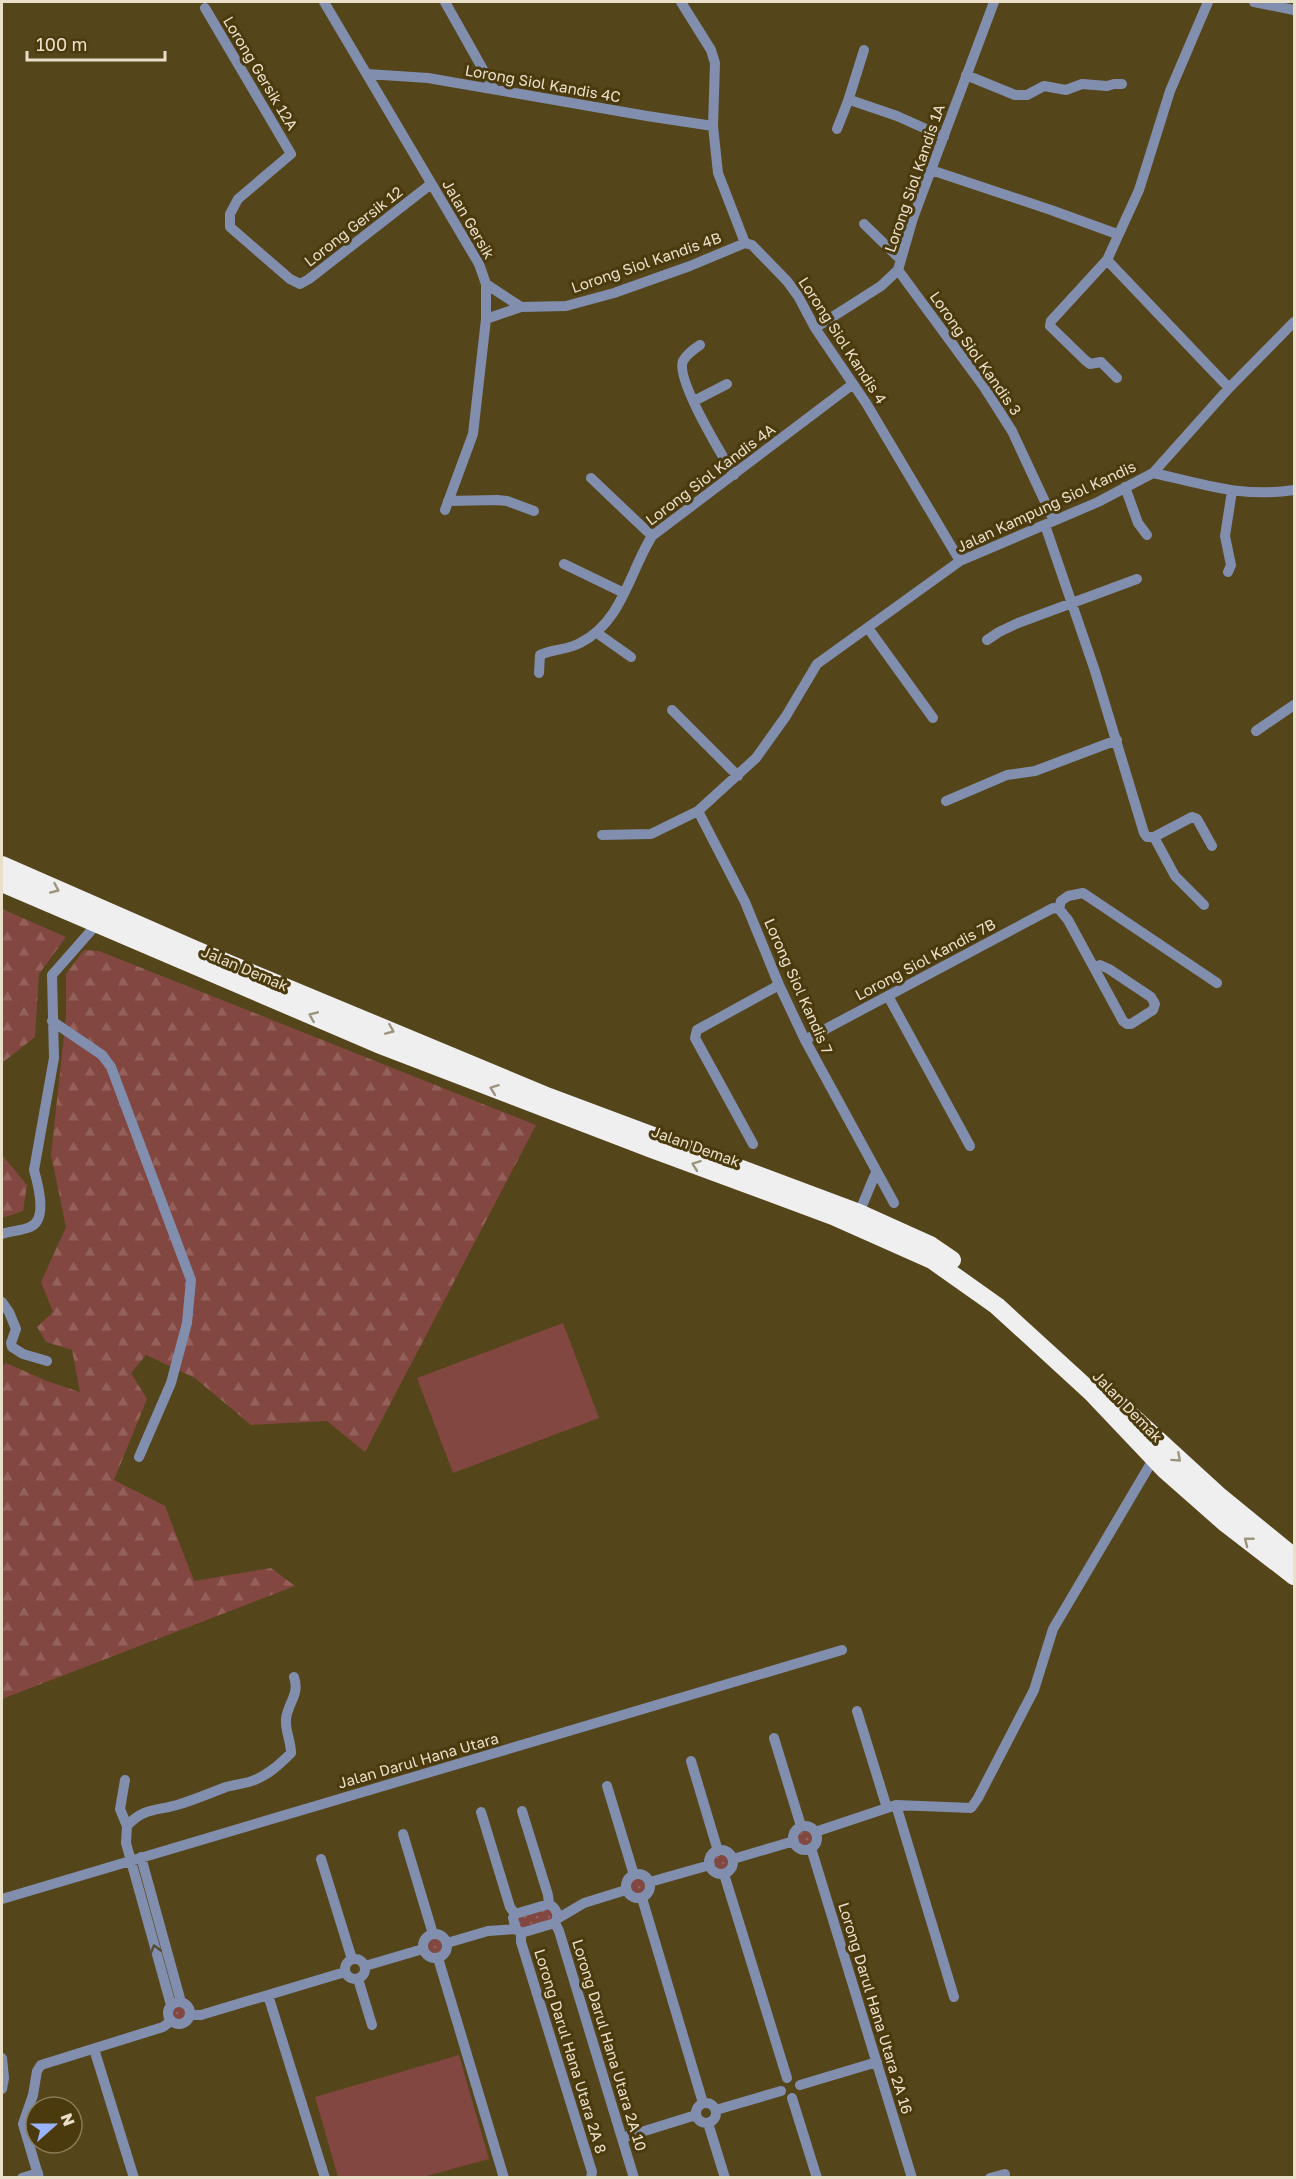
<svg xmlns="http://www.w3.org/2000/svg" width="1296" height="2179" font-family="'Golos Text',sans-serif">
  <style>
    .grass { fill: url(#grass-dots) }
    .forest { fill: url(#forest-firs) }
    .pitch { fill: #824740 }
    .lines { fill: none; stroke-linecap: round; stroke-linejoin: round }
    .minor { stroke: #818eae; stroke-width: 10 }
    .highway { stroke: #efefef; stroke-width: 18 }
    .oneway { stroke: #9d947e }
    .oneway2 { stroke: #564b2e }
    .labels { text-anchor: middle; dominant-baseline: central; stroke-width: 6; stroke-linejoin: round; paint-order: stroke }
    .street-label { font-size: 15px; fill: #eae0ca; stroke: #4b3a0e }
  </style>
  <defs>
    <pattern id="grass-dots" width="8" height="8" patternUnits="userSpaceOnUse" patternTransform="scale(1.5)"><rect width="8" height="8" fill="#824740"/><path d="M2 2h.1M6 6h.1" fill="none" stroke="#94615a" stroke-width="1.8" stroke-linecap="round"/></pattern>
    <pattern id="forest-firs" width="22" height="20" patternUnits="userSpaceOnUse" patternTransform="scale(1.5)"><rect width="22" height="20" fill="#824740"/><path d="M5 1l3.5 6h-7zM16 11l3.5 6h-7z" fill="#94615a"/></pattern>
  </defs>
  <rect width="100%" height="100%" fill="#55451a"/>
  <path class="grass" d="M798 1838a7 7 0 1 1 14 0a7 7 0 1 1-14 0Z
    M714 1862a7 7 0 1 1 14 0a7 7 0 1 1-14 0Z
    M631 1886a7 7 0 1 1 14 0a7 7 0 1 1-14 0Z
    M546,1907L553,1913L552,1919L520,1928L517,1917Z
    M428 1946a7 7 0 1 1 14 0a7 7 0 1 1-14 0Z
    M172 2013a7 7 0 1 1 14 0a7 7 0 1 1-14 0Z"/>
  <path class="forest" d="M2,909L66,937L39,974L35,1037L2,1063Z
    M84,950L99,951L536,1125L365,1452L327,1421L251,1425L195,1378L146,1355L131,1373L147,1399L114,1480L165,1506L194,1581L271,1568L295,1586L2,1699V1366L6,1363L47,1381L80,1392L72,1350L46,1342L37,1327L53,1312L41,1282L66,1227L51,1155L66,1017V974Z
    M2,1155L27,1185L23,1211L2,1218Z"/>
  <path class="pitch" d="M563,1323L599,1418L453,1473L417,1378Z
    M459,2055L489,2159L423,2177H338L315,2097Z"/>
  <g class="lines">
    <path class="minor" d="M324,2L479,264L486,284V319L473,434L445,510
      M445,2L494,89
      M681,2L711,50L715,63L713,126L718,173L745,243L752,245L787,281L798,296L815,328L866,403L960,561
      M1208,2L1170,91L1139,190L1107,260L1229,388
      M1254,2L1294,10
      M205,8L291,154L238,199L230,214V227L290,279L300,284L309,279L431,184
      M367,74L428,78L647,116L713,126
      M966,75L1015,95H1027L1044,86L1066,90L1082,84L1107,86L1114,84H1122
      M848,101L864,50
      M837,129L848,101H853L897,116L944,137
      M931,170L1051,210L1117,234
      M864,224L900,259
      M1107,260L1051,321L1050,326L1085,360L1090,364L1101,362L1117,378
      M898,270L984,387L1012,431L1054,521
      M486,284L521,307
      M486,319L521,307L566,306L614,293L690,266L745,243
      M815,328L881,286L898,270L913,218L994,2
      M700,345C694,349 686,355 683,361C675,379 723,457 734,475
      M694,401L727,384
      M1153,473C1205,484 1240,498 1294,490
      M591,478L652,536
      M1125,487L1138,523L1147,535
      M448,501L497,500L507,501L534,511
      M1045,525L1095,671L1144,833L1147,837H1154L1192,817L1197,819L1212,846
      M564,564L624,593
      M1228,572L1231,565L1225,536L1232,491
      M868,628L933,718
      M597,633L631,657
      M987,640L999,632L1018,623L1137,579
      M539,673L540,655C552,649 568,650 580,643C622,622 629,573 652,536L853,384
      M672,710L738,776
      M1256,731L1294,705
      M946,801L1007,775L1035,771L1117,740
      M698,811L745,902L779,985L805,1040L894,1203
      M602,835L651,834L698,811L756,758L786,716L817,664L960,561L1098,502L1153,473L1229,388L1294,322
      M1154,837L1175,876L1204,905
      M1059,909L1068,920L1123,1021L1127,1024H1131L1153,1010L1155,1004L1151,997L1109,969L1100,965L1094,968
      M1059,909L1061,901L1068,896L1083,893L1217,983
      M888,996L970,1146
      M52,1021L102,1055L111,1067L191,1280L187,1323L171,1383L139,1457
      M805,1040L1053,908L1059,909
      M753,1144L695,1038L697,1030L779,985
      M859,1213L876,1172
      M2,1234C10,1231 21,1231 30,1227C48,1220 38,1184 34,1170L54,1058L52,975L96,925
      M2,1302L9,1312L16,1329L11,1343L12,1347L23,1354L47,1361
      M857,1711L887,1808
      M774,1738L801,1826
      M691,1761L718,1851
      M125,1780L120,1809L127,1826L126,1843L171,2005
      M607,1786L634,1875
      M896,1805L954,1997
      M522,1811L548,1895L549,1904
      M481,1812L510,1907L515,1914
      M127,1826C143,1808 156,1811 177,1805C194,1800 210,1793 226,1787C233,1785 241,1784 249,1782C266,1777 279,1765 291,1753C291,1741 285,1731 286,1719C288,1702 300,1695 294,1677
      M793 1838a12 12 0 1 1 24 0a12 12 0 1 1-24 0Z
      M815,1832L896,1805L971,1808L978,1798L1034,1690L1053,1629L1154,1458
      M403,1834L433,1934
      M811,1848L912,2178
      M709 1862a12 12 0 1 1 24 0a12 12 0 1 1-24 0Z
      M141,1857L181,2002
      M321,1859L352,1959
      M733,1859L794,1841
      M626 1886a12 12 0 1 1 24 0a12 12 0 1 1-24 0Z
      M724,1874L787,2078
      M650,1882L710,1865
      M642,1898L703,2103
      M2,1899L842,1650
      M549,1904C556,1908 560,1915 555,1923L521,1933L516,1929L513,1918L515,1914Z
      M557,1919L584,1903L626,1890
      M555,1923L559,1931L634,2178
      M521,1933V1942L592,2172L591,2178
      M423 1946a12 12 0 1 1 24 0a12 12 0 1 1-24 0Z
      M447,1943L488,1931L516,1929
      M438,1958L504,2178
      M345 1969a10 10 0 1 1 20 0a10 10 0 1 1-20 0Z
      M365,1966L423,1949
      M358,1979L372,2025
      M268,1995L325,2178
      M168 2013a11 11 0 1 1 22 0a11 11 0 1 1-22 0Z
      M190,2015H201L345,1972
      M94,2049L134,2178
      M2,2058L4,2078L2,2089
      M800,2085L877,2062
      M792,2098L817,2178
      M696 2113a10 10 0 1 1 20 0a10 10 0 1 1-20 0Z
      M716,2110L781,2091
      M708,2123L725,2178
      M622,2138L696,2115
      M22,2178L38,2173
      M39,2178L23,2124L33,2095L37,2071L41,2065L163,2027L171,2021
      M990,2178L1005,2174"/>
    <path class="highway" d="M2,865L196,950L549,1097L859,1213L930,1245L952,1260
      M2,883L378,1044L652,1149L833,1216L932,1260L997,1306L1091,1392L1165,1470L1224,1522L1294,1576
      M1111,1397L1218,1495L1294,1557"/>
  </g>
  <defs><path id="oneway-chevron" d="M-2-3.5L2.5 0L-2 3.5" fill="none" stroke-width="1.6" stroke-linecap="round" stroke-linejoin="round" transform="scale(1.5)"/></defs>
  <g class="oneway">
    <use href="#oneway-chevron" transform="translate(55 889) rotate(24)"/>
    <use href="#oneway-chevron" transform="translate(313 1016) rotate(-157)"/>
    <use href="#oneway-chevron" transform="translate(390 1030) rotate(23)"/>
    <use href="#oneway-chevron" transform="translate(494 1089) rotate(-159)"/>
    <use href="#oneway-chevron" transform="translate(696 1165) rotate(-160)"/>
    <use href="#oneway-chevron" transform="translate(1177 1458) rotate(42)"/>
    <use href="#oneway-chevron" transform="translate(1248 1541) rotate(-142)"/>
  </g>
  <use class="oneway2" href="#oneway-chevron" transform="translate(155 1949) rotate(-106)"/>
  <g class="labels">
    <g class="street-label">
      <text transform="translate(261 73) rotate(59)">Lorong Gersik 12A</text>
      <text transform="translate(543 83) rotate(10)">Lorong Siol Kandis 4C</text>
      <text transform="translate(914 178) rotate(-71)">Lorong Siol Kandis 1A</text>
      <text transform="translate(469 219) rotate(60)">Jalan Gersik</text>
      <text transform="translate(353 226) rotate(-38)">Lorong Gersik 12</text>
      <text transform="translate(646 262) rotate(-19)">Lorong Siol Kandis 4B</text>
      <text transform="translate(843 340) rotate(57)">Lorong Siol Kandis 4</text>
      <text transform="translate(976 353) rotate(55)">Lorong Siol Kandis 3</text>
      <text transform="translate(710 474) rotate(-37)">Lorong Siol Kandis 4A</text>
      <text transform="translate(1046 506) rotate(-25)">Jalan Kampung Siol Kandis</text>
      <text transform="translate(925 959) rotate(-28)">Lorong Siol Kandis 7B</text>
      <text transform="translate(245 968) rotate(23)">Jalan Demak</text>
      <text transform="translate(799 986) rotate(66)">Lorong Siol Kandis 7</text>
      <text transform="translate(696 1146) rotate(20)">Jalan Demak</text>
      <text transform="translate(1128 1406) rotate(46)">Jalan Demak</text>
      <text transform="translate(418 1760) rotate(-16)">Jalan Darul Hana Utara</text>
      <text transform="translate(876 2008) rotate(73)">Lorong Darul Hana Utara 2A 16</text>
      <text transform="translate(610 2045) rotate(73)">Lorong Darul Hana Utara 2A 10</text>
      <text transform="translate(571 2051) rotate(73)">Lorong Darul Hana Utara 2A 8</text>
    </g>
  </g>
  <rect width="1296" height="2179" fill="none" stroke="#eae0ca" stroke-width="6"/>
  <g transform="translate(54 2125) rotate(69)"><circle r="28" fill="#4b3a0e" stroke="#8b7c59" stroke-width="1.5"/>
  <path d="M0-4.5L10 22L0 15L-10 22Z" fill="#9ab5fd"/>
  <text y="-9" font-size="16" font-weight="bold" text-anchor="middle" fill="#eae0ca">N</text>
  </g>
  <path d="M27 51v9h138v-9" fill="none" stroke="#eae0ca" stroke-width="3"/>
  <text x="36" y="51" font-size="18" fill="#eae0ca" stroke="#4b3a0e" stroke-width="4.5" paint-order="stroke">100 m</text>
</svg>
